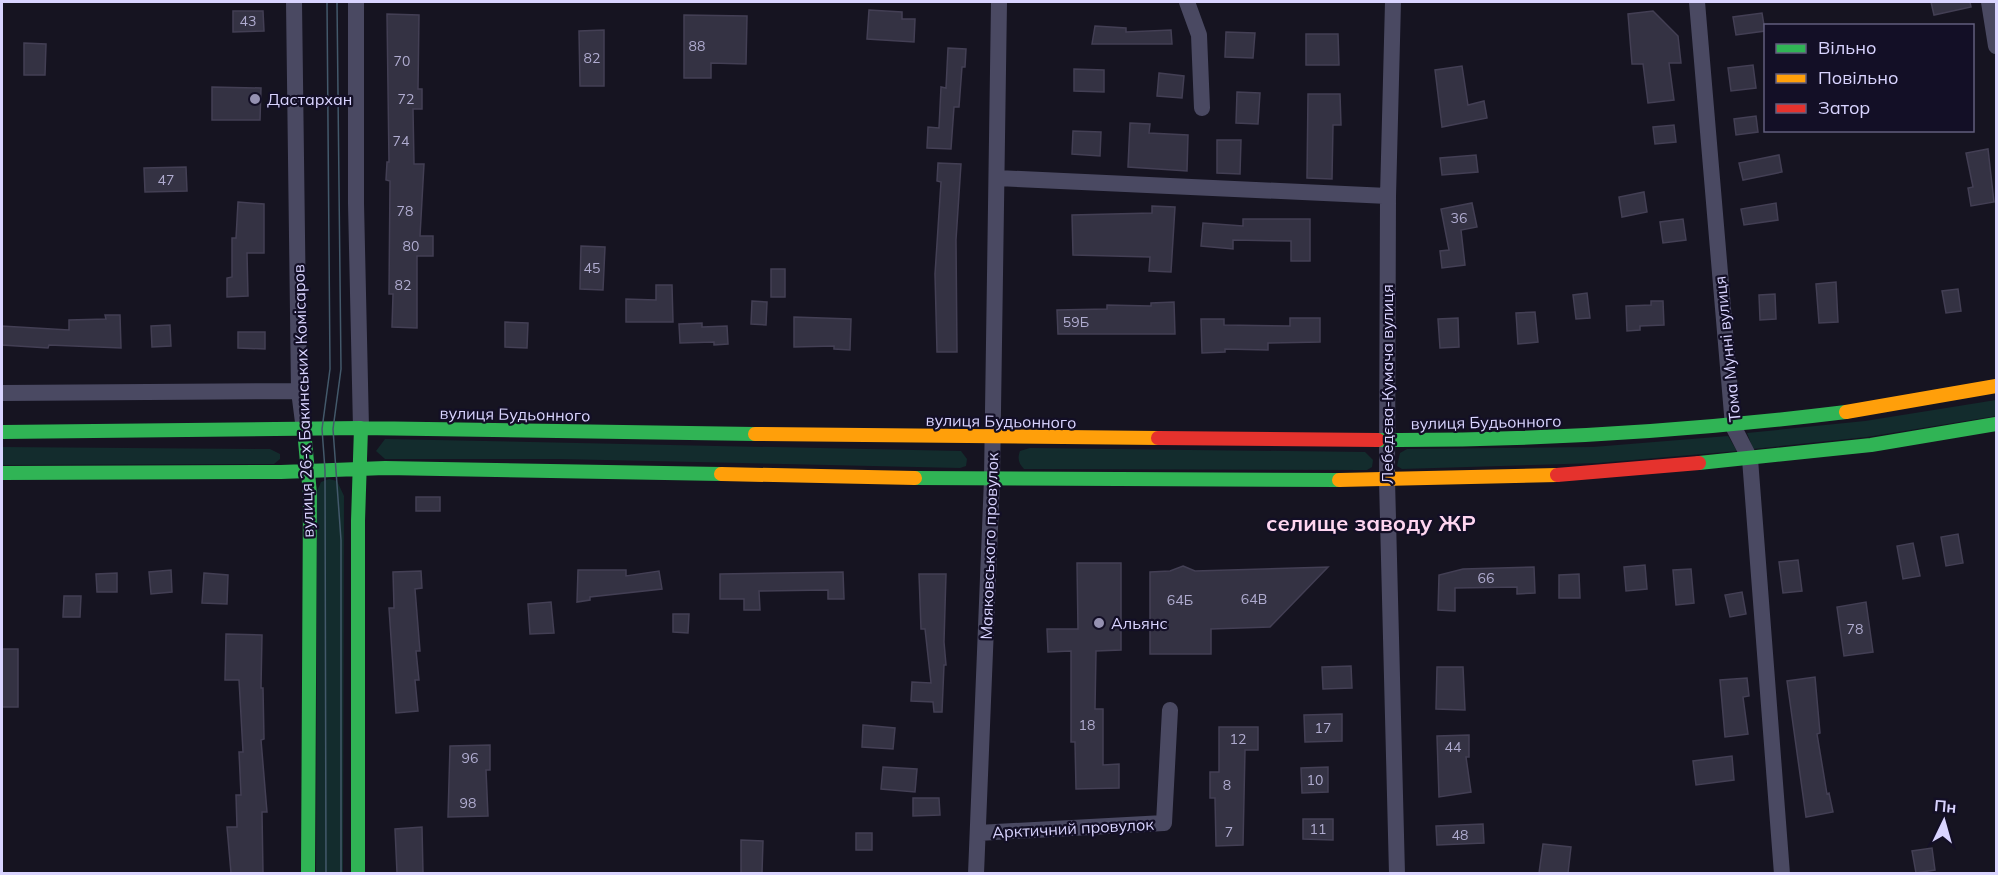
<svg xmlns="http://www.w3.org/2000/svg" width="1998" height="875" font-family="Mulish,sans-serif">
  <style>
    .green { fill: #132c2d }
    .building { fill: #343243; stroke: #433f54; stroke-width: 1.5 }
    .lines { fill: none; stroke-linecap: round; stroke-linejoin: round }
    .street { stroke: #4a4962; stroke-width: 16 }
    .fast { stroke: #30b455; stroke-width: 14 }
    .slow { stroke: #ff9f0a; stroke-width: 14 }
    .jam { stroke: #e5322d; stroke-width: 14 }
    .tram { stroke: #43596b; stroke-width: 1.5 }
    .poi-dot { fill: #9591b1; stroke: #130f26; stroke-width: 2 }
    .labels { text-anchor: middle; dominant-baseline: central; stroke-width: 4.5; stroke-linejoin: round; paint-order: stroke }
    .number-label { font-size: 14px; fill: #b0acd0 }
    .poi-label { font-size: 16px; fill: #d9d4ff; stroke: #130f26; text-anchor: start }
    .street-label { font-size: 16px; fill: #d9d4ff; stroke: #130f26 }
    .district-label { font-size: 22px; font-weight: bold; fill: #ffd6f0; stroke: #130f26 }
  </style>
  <rect width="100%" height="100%" fill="#161421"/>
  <path class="green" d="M1996,400V416L1867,437L1753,449L1747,433L1865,421Z
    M1728,436L1737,451L1598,463L1402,469L1397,466L1400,453L1407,449L1593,447Z
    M385,439L961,451L967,459L966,466L960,468L559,459H385L376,451Z
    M2,447L270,449L280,454V459L274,464L2,465Z
    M1030,448L1365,452L1373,460L1372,467L1367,470L1024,469C1019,464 1017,459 1020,451Z
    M329,479L337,481L344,496L343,873L316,874L317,491L321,482Z"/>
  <path class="building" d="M1931,2H1970L1971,7L1934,15Z
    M869,10L902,12V19H915L914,42L867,39Z
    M233,11H263L264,31L233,32Z
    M1653,11L1678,36L1681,63H1669L1674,100L1648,103L1643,64H1632L1628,14Z
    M1762,13L1765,31L1736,35L1733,17Z
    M387,14L419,15L418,89H422V109H413L414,164H424L420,236H433V256H417V328L392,327L393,294H389L390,181L386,180L387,162H389Z
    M684,15L747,16L746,64L711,63V78H684Z
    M1095,26L1126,28V32L1171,30L1172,44H1092Z
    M604,30V86H580L579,31Z
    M1226,32L1255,33L1253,58L1225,57Z
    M1306,34H1338L1339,65H1306Z
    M24,43L46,44L45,75H24Z
    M948,48L966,49L965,67H962L959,107H954L951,149L927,148L928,127L939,128L941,87L946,88Z
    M1753,65L1756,88L1731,91L1728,68Z
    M1462,66L1468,105L1484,101L1487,118L1442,127L1435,70Z
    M1074,69L1104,70V92L1074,91Z
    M1159,73L1184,76L1182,98L1157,96Z
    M212,87L261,88L260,120H212Z
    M1237,92L1260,93L1258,124L1236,123Z
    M1308,94H1340L1341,125H1333L1332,179L1307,178Z
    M1756,116L1758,132L1736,135L1734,119Z
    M1130,123L1150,124L1149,133L1188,135L1187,171L1128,167Z
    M1674,125L1676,142L1655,144L1653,127Z
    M1073,131L1101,132L1100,156L1072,154Z
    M1217,140H1241L1240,174L1217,173Z
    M1988,149L1994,202L1971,206L1968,188L1973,187L1966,153Z
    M1476,155L1478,172L1442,175L1440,158Z
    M1779,155L1782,172L1743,180L1739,163Z
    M938,163L961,164L956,240L957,352H937L935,274L941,182L937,181Z
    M186,167L187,191L145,192L144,168Z
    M1644,192L1647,212L1622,217L1619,197Z
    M238,202L264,204V253H247L248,296L227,297V278L232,277V238H236Z
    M1472,203L1477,227L1461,230L1465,265L1442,268L1440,251L1449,250L1441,209Z
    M1776,203L1778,220L1744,225L1741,209Z
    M1152,206L1175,207L1171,272L1149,271L1150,257L1073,255L1072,215L1152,213Z
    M1243,219H1310V261H1291V241L1233,240V249L1201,246L1203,223L1243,226Z
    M1683,219L1686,240L1663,243L1660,222Z
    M581,246L605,247L603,290L580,289Z
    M771,269H785V297H771Z
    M1836,282L1838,322L1819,323L1816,284Z
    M656,285H672L673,322H626V299L656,300Z
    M1958,289L1961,311L1946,313L1942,291Z
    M1587,293L1590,318L1576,319L1573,295Z
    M1775,294L1776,319L1760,320L1759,295Z
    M752,301L767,302L766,325L751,324Z
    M1651,301H1663L1664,325L1640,326V330L1627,331L1626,306L1651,305Z
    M1174,302L1175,334H1058L1057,310L1107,309V305L1151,306V303Z
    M1535,312L1538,342L1518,344L1516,313Z
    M105,315H120L121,348L49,345L48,348L2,345V326L69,330V320L106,319Z
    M794,317L851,319L850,350L834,349V346L794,347Z
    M1290,318H1320V342L1268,343V350L1225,349V352L1202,353L1201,319H1224V325L1290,326Z
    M1458,318L1459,347L1440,348L1438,319Z
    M505,322L528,323L527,348L505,347Z
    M702,323V327L727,326L728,344L714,345V342L680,343L679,324Z
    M170,325L171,346L152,347L151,326Z
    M238,332H265V349L238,348Z
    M416,497H440V511H416Z
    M1958,534L1963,563L1946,566L1941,537Z
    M1913,543L1920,576L1903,579L1897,546Z
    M1798,560L1802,591L1783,593L1779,562Z
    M1077,563H1121V650L1096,651L1095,709H1103V765L1119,764V788L1076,789L1075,742H1071V651L1048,652L1047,629H1078Z
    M1645,565L1647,589L1626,591L1624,567Z
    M1183,566L1195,571L1328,567L1270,627L1211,629V654H1150V572L1170,571Z
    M1534,567L1535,593L1517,594V587L1455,588V611L1438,610L1439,575L1463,569Z
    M1691,569L1694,603L1676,605L1673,570Z
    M171,570L172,592L151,594L149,572Z
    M578,570H626V576L659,571L662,589L590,597V600L577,602Z
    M421,571L422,588L415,589L420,651H416L419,680H415L418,711L396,713L389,608H394L393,572Z
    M843,572L844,599H828V590L759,591L760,610H744V599H720V574Z
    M117,573V592H97L96,574Z
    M204,573L228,575L227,604L202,603Z
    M919,574H946L944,642L946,665H944L942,712H934L933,702L911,701L912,682L931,683L925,629H921Z
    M1579,574L1580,598H1559V575Z
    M1742,592L1746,614L1730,617L1725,595Z
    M64,596H81L80,617H63Z
    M551,602L554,633L530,634L528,604Z
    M1866,602L1873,652L1844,656L1837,607Z
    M673,614H689L688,633L673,632Z
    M226,634L262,635L261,688H263L264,739L261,740L267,812H262L263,873H231L227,827H237L236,795H241L239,752H243L239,680H225Z
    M2,649H18V707H2Z
    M1351,666L1352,688L1323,689L1322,667Z
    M1437,667H1463L1465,710L1436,709Z
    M1815,677L1820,733L1817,734L1827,794L1829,793L1833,812L1806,817L1787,681Z
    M1747,678L1749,696L1743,697L1748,734L1725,737L1720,680Z
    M1342,714V741L1305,742L1304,715Z
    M863,725L895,728L893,749L862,747Z
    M1219,727H1258V750H1245L1243,845L1216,846L1215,798H1210V772H1219Z
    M1469,735V757H1466L1471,792L1439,797L1437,736Z
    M490,745V770H486L488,816L448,817L450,746Z
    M1732,756L1734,780L1696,785L1693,761Z
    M883,767L917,769L915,792L881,789Z
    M1328,767V792L1302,793L1301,768Z
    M913,798H939L940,815L913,816Z
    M1303,819H1333V840L1303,839Z
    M1483,824L1484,843L1437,845L1436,826Z
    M422,827L423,873H397L395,829Z
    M856,833H872V850H856Z
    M741,840L763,841L762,873H741Z
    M1543,844L1571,847L1568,873H1539Z
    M1932,848L1935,870L1916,873L1912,851Z"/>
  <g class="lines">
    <path class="street" d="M294,2L299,391L304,430
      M356,2V203L361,428
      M1187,2L1199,35L1202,108
      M1393,2L1388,196L1387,480L1397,874
      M1697,2L1733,426L1750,459L1782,874
      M1989,2L1996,46
      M997,178L1388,196
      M2,393L299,391
      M978,833L1164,823L1170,710
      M976,874L992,479L999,2"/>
    <path class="fast" d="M304,430L310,494L308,874
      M2,432L361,428L755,434
      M1378,440C1535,441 1690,431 1846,412
      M1699,463L1871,445L1996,424
      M2,473L281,472L385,468L721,474
      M915,478L1339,480
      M358,874V521L361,428"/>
    <path class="slow" d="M1846,412L1996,386
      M755,434L1158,438
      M721,474L915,478
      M1339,480L1557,475"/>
    <path class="jam" d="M1158,438L1378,440
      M1557,475L1699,463"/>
    <path class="tram" d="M337,2L341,369L333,429L341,540V874
      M326,874L325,470L322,429L330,369L327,2"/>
  </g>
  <g class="poi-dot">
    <circle cx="255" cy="99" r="6"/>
    <circle cx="1099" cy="623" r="6"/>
  </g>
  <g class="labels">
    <g class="number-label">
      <text x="248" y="21">43</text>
      <text x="697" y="46">88</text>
      <text x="592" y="58">82</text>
      <text x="402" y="61">70</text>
      <text x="406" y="99">72</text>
      <text x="401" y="141">74</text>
      <text x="166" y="180">47</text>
      <text x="405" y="211">78</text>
      <text x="1459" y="218">36</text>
      <text x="411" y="246">80</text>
      <text x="592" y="268">45</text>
      <text x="403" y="285">82</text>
      <text x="1076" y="322">59Б</text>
      <text x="1486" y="578">66</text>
      <text x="1254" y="599">64В</text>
      <text x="1180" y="600">64Б</text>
      <text x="1855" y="629">78</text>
      <text x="1087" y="725">18</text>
      <text x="1323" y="728">17</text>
      <text x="1238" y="739">12</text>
      <text x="1453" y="747">44</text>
      <text x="470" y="758">96</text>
      <text x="1315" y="780">10</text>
      <text x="1227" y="785">8</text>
      <text x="468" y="803">98</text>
      <text x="1318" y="829">11</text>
      <text x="1229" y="832">7</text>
      <text x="1460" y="835">48</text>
    </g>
    <g class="poi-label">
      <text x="267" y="99">Дастархан</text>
      <text x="1111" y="623">Альянс</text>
    </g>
    <g class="street-label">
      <text transform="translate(1727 349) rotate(-96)">Тома Мунні вулиця</text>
      <text transform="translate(1387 384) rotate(-90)">Лебедєва-Кумача вулиця</text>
      <text transform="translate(303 401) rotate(-92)">вулиця 26-х Бакинських Комісаров</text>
      <text transform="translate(515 414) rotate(1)">вулиця Будьонного</text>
      <text transform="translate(1001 421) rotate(1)">вулиця Будьонного</text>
      <text transform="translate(1486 422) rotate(-1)">вулиця Будьонного</text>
      <text transform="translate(989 546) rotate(-88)">Маяковського провулок</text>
      <text transform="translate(1073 828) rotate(-3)">Арктичний провулок</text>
    </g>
    <g class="district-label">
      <text x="1371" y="523">селище заводу ЖР</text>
    </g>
  </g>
  <rect width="1998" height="875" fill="none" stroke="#d9d4ff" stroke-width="6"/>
  <rect x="1764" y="24" width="210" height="108" fill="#130f26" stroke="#625e7d" stroke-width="1.5"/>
  <rect x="1776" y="44" width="30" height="9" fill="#30b455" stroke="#625e7d" stroke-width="1.5"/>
  <text x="1818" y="54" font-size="18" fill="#d9d4ff">Вільно</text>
  <rect x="1776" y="74" width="30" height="9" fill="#ff9f0a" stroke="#625e7d" stroke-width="1.5"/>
  <text x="1818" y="84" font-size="18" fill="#d9d4ff">Повільно</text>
  <rect x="1776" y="104" width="30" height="9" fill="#e5322d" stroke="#625e7d" stroke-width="1.5"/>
  <text x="1818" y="114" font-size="18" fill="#d9d4ff">Затор</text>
  <g transform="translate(1944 821) rotate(5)" stroke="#130f26" stroke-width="4.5" paint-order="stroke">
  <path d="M0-4.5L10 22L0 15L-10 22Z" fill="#d9d4ff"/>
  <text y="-9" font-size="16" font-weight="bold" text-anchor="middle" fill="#d9d4ff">Пн</text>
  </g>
</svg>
